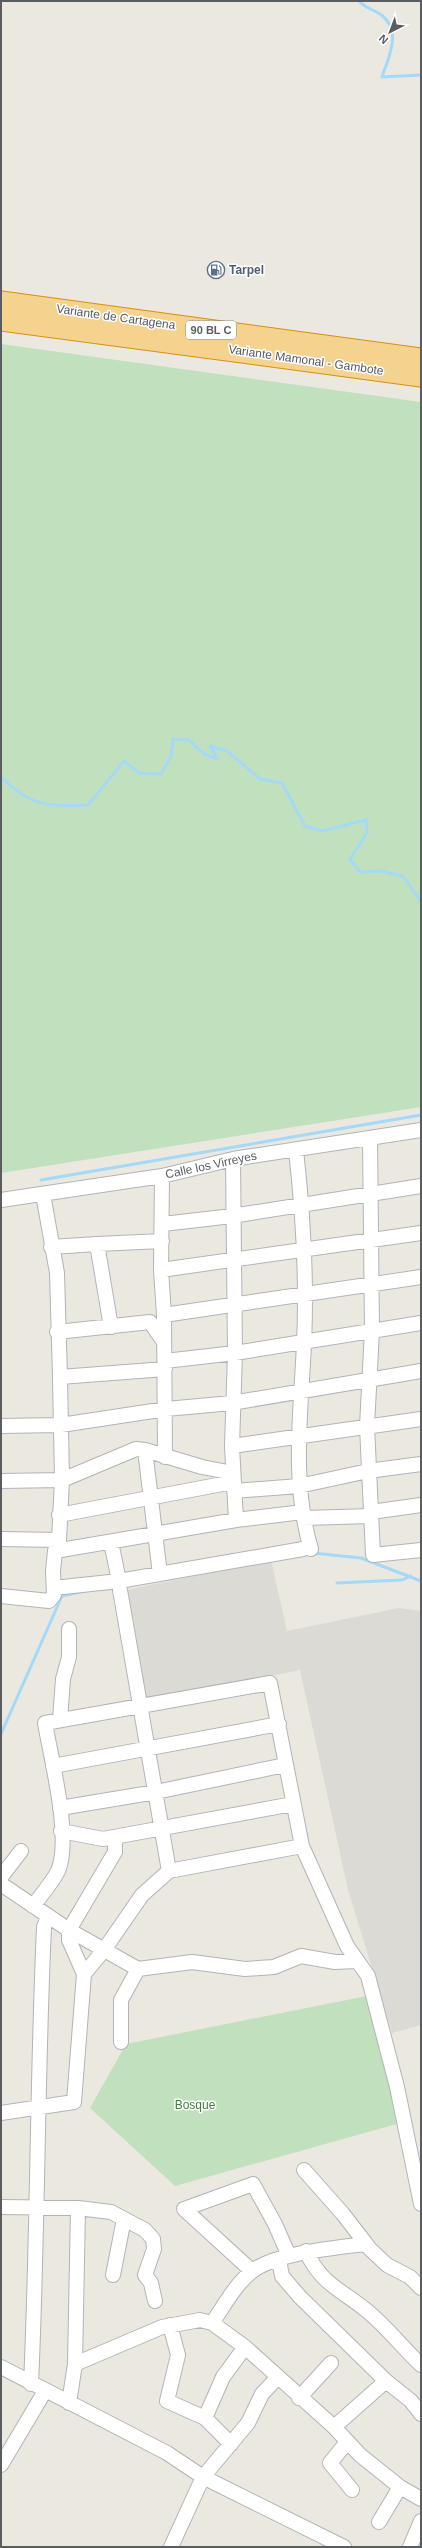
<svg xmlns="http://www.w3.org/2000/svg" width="422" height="2548" font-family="Arial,sans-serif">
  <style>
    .industrial { fill: #dcdad5 }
    .green { fill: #c1e1be }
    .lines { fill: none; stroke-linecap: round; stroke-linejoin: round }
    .stream { stroke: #a4d9f7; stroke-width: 3 }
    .minor-casing { stroke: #b1b4b7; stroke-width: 16 }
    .highway-casing { stroke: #d98d12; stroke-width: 23 }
    .minor { stroke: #fff; stroke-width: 14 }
    .highway { stroke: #f4d38f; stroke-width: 21 }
    .labels { text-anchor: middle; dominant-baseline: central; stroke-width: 3; stroke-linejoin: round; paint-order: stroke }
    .shield { fill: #fff; stroke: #8b8e90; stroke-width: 1 }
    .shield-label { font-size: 11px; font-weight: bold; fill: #595d60 }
    .service-label { font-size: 12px; font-weight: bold; fill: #4e5e75; stroke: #fff; text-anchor: start }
    .street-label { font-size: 12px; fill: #595d60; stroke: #fff }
    .park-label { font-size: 12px; fill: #3c7e3a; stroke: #fff }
  </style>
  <rect width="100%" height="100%" fill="#ebe8e0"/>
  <path class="industrial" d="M271,1560L287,1631L399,1608L421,1611V2025L392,2033L348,1890L300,1670L145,1702L122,1591Z"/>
  <path class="green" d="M1,344L421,402V1107L1,1173Z
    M367,1996L400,2123L175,2186L90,2108L126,2044Z"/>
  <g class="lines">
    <path class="stream" d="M359,1C365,8 372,9 380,14C403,30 389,56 382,77L421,75
      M1,777C30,806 48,807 88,805L124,761L139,773L161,774L171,756L173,739L189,740L204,754L218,759L210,746L227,751L260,779L282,783L305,826L322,831L366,820L367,833L350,859L360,872L381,871L403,876L421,902
      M41,1180L421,1115
      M313,1553L361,1558L421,1581
      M337,1583L402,1580L411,1576
      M1,1734L62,1596L85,1591"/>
    <defs>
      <path id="minor" d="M370,1138L372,1331L367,1426L373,1555L421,1550
        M296,1150C303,1213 307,1279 304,1344C301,1411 291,1482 311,1549
        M233,1159L235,1353L232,1446L236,1520
        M162,1176L161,1270L164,1315L165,1457
        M1,1200L162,1176L233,1159L421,1130
        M163,1224L232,1216L421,1186
        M97,1244L162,1241
        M51,1247L97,1244L111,1327
        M161,1270L421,1233
        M164,1315L421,1277
        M57,1332L150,1322L164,1342
        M165,1361L235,1353L421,1323
        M60,1377L165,1369
        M1,1426L61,1425L166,1409L232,1403L421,1371
        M232,1446L421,1419
        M145,1450L160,1574
        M1,1481L62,1480L136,1449L145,1450L202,1467L233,1473
        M234,1491L299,1486L368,1471L421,1464
        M371,1512L421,1505
        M59,1515L233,1482
        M304,1518L371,1516
        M1,1539L59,1540
        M111,1542L119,1581
        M55,1551L236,1520L303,1512
        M54,1588L119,1581L303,1549L310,1545
        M120,1590L169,1871
        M1,1596L49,1601L54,1595L53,1571L55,1551L59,1540L62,1480L60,1377L57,1273L43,1194
        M60,1720L63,1679L69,1657V1629
        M53,1766L279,1724
        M60,1808L156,1792L285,1765
        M61,1831L103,1839L293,1804
        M1,1877L21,1851
        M1,1884L69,1930L138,1969L192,1962L245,1969L274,1967L301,1956L335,1962L356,1961
        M33,1906C41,1895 52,1883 58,1871C72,1838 51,1759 45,1723L270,1683L302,1846L347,1946L368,1976L397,2087L421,2204
        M84,1974L104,1950L142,1895L169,1871L302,1846
        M121,2042V2000L138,1969
        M1,2113L74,2102L84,1974L69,1940V1930L112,1857L115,1852V1838
        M304,2170L343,2214L370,2249L387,2265L410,2277L421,2288
        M1,2207L78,2208L111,2212L145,2230L153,2239L154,2249L145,2275L151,2283L155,2301
        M306,2251C321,2284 340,2289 366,2310C386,2326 402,2347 421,2365
        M279,2260L282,2276L300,2297L386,2381L411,2401L421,2414
        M252,2271L184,2209L253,2184L275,2224L289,2256
        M113,2275L124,2219
        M212,2323C224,2306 235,2285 251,2272C274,2253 335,2248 365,2244
        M170,2325L178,2355L167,2401L205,2418L231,2444
        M75,2364L162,2327L200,2320L212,2323L245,2347L334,2427L360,2455L400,2487L421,2499
        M1,2367L167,2453L203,2477L344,2547
        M31,2384C38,2231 37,2079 44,1927L48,1916
        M299,2398L331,2363
        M69,2403L75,2364L78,2208
        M205,2418L223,2377L245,2347
        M334,2427L386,2381
        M347,2442L330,2463L352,2490
        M1,2465L45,2391
        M379,2522L400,2487
        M171,2547L203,2477L248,2423L262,2394L277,2378
        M410,2547L421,2521"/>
      <path id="highway" d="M1,302L421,359
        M1,320L421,376"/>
    </defs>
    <use href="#minor" class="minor-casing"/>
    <use href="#highway" class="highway-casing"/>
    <use href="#minor" class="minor"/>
    <use href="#highway" class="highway"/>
  </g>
  <defs>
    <symbol id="fuel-ring" viewBox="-11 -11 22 22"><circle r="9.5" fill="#fff" stroke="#5c6f8a" stroke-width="1.5"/><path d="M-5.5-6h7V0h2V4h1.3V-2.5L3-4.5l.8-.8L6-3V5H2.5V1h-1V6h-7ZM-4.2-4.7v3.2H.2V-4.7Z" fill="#5c6f8a"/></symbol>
  </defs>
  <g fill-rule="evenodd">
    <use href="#fuel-ring" x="206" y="260" width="20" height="20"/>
  </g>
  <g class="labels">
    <rect class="shield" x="186" y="321" width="50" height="18" rx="3"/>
    <g class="shield-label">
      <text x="211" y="330">90 BL C</text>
    </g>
    <g class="service-label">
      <text x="229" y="270">Tarpel</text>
    </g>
    <g class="street-label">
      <text transform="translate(116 317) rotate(8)">Variante de Cartagena</text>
      <text transform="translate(306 360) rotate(8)">Variante Mamonal - Gambote</text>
      <text transform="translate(211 1165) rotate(-12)">Calle los Virreyes</text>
    </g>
    <g class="park-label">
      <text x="195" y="2105">Bosque</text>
    </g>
  </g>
  <rect width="422" height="2548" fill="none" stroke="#595d60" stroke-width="4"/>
  <g transform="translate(390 32) rotate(222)" stroke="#ffffff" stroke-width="3" paint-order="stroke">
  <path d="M0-3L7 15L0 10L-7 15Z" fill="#595d60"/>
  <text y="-6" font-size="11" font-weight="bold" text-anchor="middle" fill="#595d60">N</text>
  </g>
</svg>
